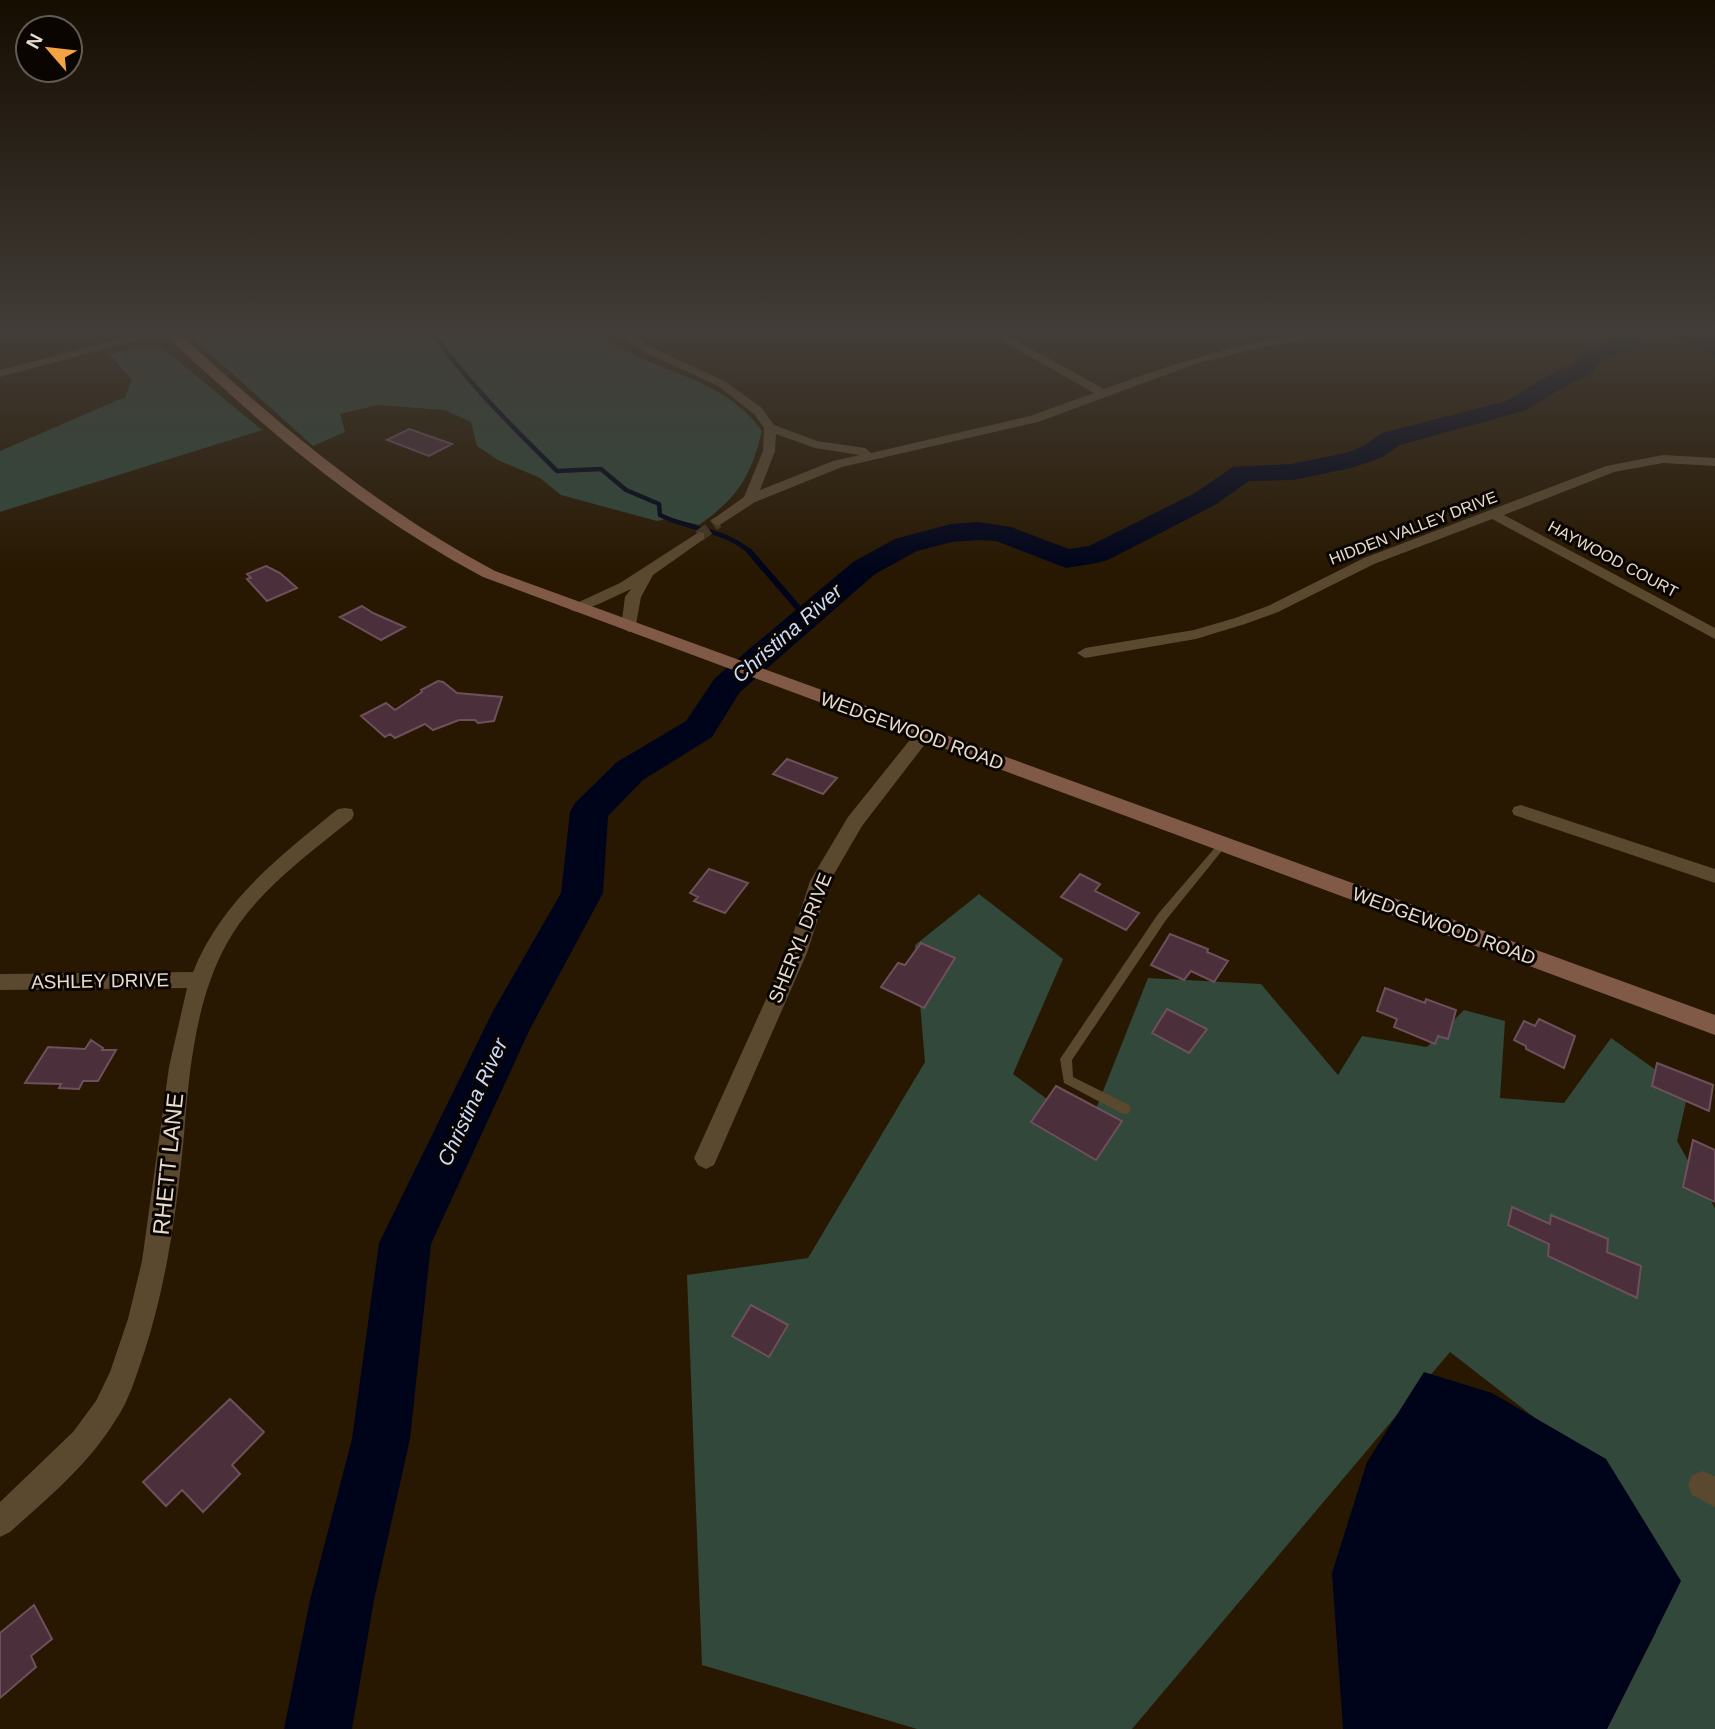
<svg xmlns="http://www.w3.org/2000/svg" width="1715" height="1729" font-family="Arial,sans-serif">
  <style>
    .green { fill: #31483a }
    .water { fill: #00041a }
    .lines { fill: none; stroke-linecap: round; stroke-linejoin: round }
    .stream-far1 { stroke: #00041a; stroke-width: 4.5 }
    .stream { stroke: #00041a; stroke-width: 6 }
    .river { fill: #00041a; fill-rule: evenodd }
    .building { fill: #4b2f3b; stroke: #6e505d; stroke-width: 2 }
    .street-tunnel { stroke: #443520; stroke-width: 12; stroke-dasharray: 12 6; stroke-linecap: butt }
    .lane { fill: #5a482f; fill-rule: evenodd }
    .street { fill: #5a482f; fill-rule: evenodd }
    .secondary { fill: #815a47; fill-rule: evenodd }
    .labels { text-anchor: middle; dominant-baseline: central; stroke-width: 6; stroke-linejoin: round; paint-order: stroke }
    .far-street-label { font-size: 16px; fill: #e6dbcd; stroke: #0b0501 }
    .street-label { font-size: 19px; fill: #e6dbcd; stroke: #0b0501 }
    .water-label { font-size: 21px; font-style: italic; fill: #c9dcfd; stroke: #0b0501 }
    .near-street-label { font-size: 23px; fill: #e6dbcd; stroke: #0b0501 }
  </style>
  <rect width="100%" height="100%" fill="#281801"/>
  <path class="green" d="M184,330H593C645,373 722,373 762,431C751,477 737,498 699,525L670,518L657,521L561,495L540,478L498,460L477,446L471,422L445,410L378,405L340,414L345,432L313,446Z
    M146,346H160L262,430L0,512V451L125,397L132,380L109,354Z
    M979,894L1063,959L1013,1074L1088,1129L1148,978L1261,984L1338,1075L1362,1036L1427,1047L1464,1010L1505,1021L1500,1098L1564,1103L1611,1038L1688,1093L1677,1141L1715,1208V1729H1607L1656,1632L1621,1485L1450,1352L1132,1729H917L702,1665L687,1275L808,1258L925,1062L915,945Z"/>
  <path class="water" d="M1424,1372L1492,1393L1606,1459L1681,1581L1607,1729H1343L1332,1573L1367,1462Z"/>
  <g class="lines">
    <path class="stream-far1" d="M431,330C467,383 512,426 557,471L601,469L626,490L659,504L660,515C689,530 726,529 751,553"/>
    <path class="stream" d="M749,551L807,618"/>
    <path class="river" d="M1617,330H1639L1642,344L1638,349L1601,360L1592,374L1571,383L1524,411L1400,445L1383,457L1351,468L1293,480L1249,481L1215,505L1108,560L1097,563L1066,568L996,541L978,540L952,542L917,551L875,574L740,692L712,737L643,780L608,816L603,893L530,1029L431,1244L410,1439L374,1600L352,1729H284L310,1600L352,1439L379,1243L493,1011L561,893L570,812L575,803L617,762L686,721L715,678L853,562L895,539L951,524L978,522L1011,527L1069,549L1089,546L1195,493L1233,467L1291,464L1346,453L1365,445L1382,433L1506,401L1553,373L1574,364L1585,350L1618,340Z
      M1670,330H1705L1715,338V357C1710,356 1672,333 1670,330Z"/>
  </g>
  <path class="building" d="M409,429L452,444L429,456L387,440Z
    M266,566L280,573L297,588L267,601L247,579L251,578L247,574Z
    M362,606L373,613L405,627L381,640L340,617Z
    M438,681L443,682L457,693L502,697L494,721L478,723L475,720H459L433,730L425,724L395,738L390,734L385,737L361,716L386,703L395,710L422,692L421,690Z
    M787,759L837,778L823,794L773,774Z
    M709,869L748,883L725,913L694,901L698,897L690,893Z
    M1080,874L1100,884L1095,891L1139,913L1126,930L1061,897Z
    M1170,934L1208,949L1207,952L1228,961L1214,982L1191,971L1184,980L1151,965Z
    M921,943L955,958L924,1008L881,987L898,963L905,965Z
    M1385,988L1425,1003L1426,999L1456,1010L1448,1039L1438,1036L1435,1044L1394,1027L1397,1019L1377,1011Z
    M1167,1009L1207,1029L1189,1053L1152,1033Z
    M1539,1019L1575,1036L1564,1068L1526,1049V1046L1514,1040L1524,1021L1535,1026Z
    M91,1040L103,1048L102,1050H116L98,1081H83L79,1089L59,1088L61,1084L25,1083L48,1047L85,1049Z
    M1657,1063L1713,1085L1709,1111L1652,1086Z
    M1056,1086L1122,1121L1096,1160L1031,1122Z
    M1693,1140L1715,1150V1202L1683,1187Z
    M1512,1207L1550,1224L1551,1215L1608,1239L1607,1252L1641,1266L1637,1298L1548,1256L1549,1244L1508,1225Z
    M751,1305L788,1325L769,1357L732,1336Z
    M230,1399L264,1432L232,1465L240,1474L203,1512L182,1490L166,1506L143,1482Z
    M34,1605L52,1639L31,1656L36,1667L0,1698V1633Z"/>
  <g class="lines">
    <path class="street-tunnel" d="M699,536L718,522"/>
    <path class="lane" d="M1222,842L1227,845L1225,847L1166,920L1072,1060L1073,1077L1129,1105L1131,1109L1129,1113L1125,1114L1121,1113L1064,1083L1060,1059L1158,914L1219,843Z"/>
    <path class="street" d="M155,330H174L0,377V370Z
      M613,330H626L647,345L726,382L762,408L774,425L817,441L865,448L871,453L1030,416L1094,393L983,330H997L1104,389C1188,359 1273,330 1362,330L1258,348L1198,363L1038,422L842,467L755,502L718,526L711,522L713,519L744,497L763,451L764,428L754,414L718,386L639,349ZM776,434L815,448L860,455L833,461L760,490L775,451Z
      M1663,455L1715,458V466L1663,463L1614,472L1504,515L1715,628V639L1492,519L1374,564L1278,612L1245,624L1196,639L1085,658L1077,653L1085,648L1194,630L1235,618L1268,606L1364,558L1606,466Z
      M699,532L704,533V539L653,575L641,597L635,630L629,632L621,627L625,597L631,589L599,604L576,612L571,610L568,607L620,583Z
      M923,729L932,735L862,826L830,881L807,953L714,1165L706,1169L698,1165L694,1158L787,953L810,881L848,817L917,731Z
      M1521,805L1715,869V883L1514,815L1512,811L1514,807Z
      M345,808L352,809L354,814L352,819C306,856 254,893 226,945C195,1002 189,1073 184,1135C177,1209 167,1282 144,1353C136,1376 129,1401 115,1421C88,1465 48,1498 10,1532L0,1537V1502L73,1432L96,1401L110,1372L128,1319L142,1261L169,1067L187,988L0,990V974L193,972C222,900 280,856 338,809Z
      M1702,1471L1715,1476V1507L1692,1495L1688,1485L1692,1475Z"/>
    <path class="secondary" d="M163,330H176C275,422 375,507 495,571L1715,1015V1035L483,577C390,527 307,465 229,393C207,373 182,353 163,330Z"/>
  </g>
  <linearGradient id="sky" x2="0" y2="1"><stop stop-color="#160d01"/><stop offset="0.58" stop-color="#423d38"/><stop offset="1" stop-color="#423d38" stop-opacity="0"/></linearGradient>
  <rect width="1715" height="572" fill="url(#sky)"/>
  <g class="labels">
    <g class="far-street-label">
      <text transform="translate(1413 528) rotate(-21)">HIDDEN VALLEY DRIVE</text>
      <text transform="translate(1613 559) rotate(28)">HAYWOOD COURT</text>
    </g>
    <g class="street-label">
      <text transform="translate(912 731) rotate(20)">WEDGEWOOD ROAD</text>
      <text transform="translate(1444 926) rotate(20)">WEDGEWOOD ROAD</text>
      <text transform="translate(800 938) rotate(-68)">SHERYL DRIVE</text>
      <text transform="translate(100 981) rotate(-1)">ASHLEY DRIVE</text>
    </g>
    <g class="water-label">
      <text transform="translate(787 633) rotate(-41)">Christina River</text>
      <text transform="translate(472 1102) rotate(-65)">Christina River</text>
    </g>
    <g class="near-street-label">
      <text transform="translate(168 1164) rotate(-84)">RHETT LANE</text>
    </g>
  </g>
  <g transform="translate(49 49) rotate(298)"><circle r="33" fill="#0b0501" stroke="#635b53" stroke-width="2"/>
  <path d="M0-5L12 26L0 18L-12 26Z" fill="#f4a344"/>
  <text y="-10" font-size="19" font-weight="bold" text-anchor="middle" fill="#e6dbcd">N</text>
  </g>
</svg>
